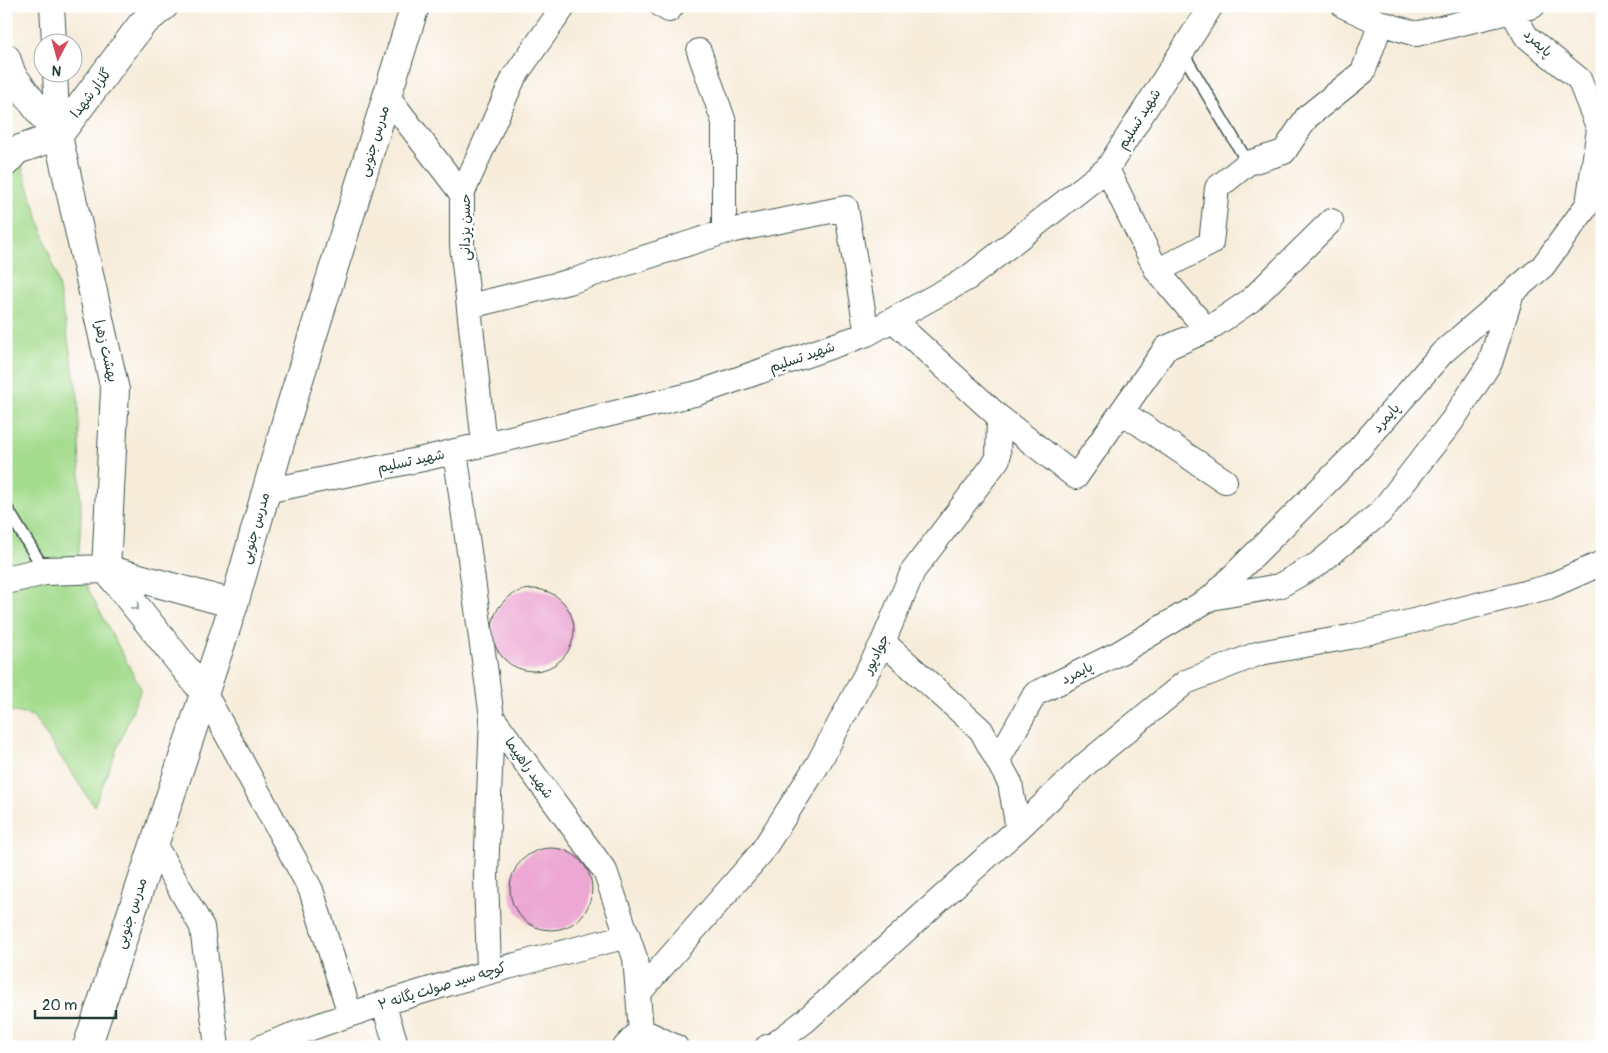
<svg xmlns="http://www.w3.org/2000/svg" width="1608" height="1053" font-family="Pangolin,'Playpen Sans Arabic',sans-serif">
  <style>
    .green { fill: #a4dc8e; stroke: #628c61 }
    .building { fill: #eca7d3 }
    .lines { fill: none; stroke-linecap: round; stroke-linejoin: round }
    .lane-casing { stroke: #3f574d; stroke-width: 14 }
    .street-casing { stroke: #3f574d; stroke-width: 26 }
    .secondary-casing { stroke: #3f574d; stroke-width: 30 }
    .lane { stroke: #fff; stroke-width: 11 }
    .street { stroke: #fff; stroke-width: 24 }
    .secondary { stroke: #fff; stroke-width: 28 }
    .oneway { stroke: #8f9e9a }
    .labels { text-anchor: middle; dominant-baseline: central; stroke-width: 5; stroke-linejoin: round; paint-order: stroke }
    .street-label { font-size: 14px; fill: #1f3d34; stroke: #fff }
  </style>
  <rect width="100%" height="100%" fill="#fff"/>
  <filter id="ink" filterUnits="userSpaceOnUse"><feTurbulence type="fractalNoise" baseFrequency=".02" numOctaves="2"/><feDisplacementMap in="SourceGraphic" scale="10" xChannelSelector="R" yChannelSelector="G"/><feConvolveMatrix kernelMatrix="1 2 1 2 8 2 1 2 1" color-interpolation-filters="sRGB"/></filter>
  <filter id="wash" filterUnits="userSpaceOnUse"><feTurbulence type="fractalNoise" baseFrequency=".0096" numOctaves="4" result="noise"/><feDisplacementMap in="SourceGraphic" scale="20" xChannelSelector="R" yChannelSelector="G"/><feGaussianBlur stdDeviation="1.12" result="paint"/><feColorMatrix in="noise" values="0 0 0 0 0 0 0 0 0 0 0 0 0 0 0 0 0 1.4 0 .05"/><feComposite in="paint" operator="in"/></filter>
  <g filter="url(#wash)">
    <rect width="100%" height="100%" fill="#f7ecda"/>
    <path class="green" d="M6,127L17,150L57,278L78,397L81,516L78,570L141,689L94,806L33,716L6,710Z"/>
    <g id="blocks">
      <path class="building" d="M492 630a41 41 0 1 1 82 0a41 41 0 1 1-82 0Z
        M510 889a41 41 0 1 1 82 0a41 41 0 1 1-82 0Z"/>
    </g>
  </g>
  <g filter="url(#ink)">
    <use href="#blocks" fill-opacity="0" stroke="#3f574d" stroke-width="1"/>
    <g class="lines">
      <defs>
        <path id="lane" d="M1182,52L1248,163
          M6,507L45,571"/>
        <path id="street" d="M52,6L54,42
          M662,6L669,10L672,6
          M1344,6L1381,23L1416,34L1533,6
          M699,51L724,122V232
          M55,72L58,136
          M388,97L462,194
          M1107,169L1157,271L1207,330
          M1157,271L1211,243L1217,188L1248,163L1284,152L1307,117L1363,72L1381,23
          M470,306L572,281L724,232L846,208L867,334
          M1122,412L1225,481
          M999,417L1076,477L1166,348L1207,330L1251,300L1331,221
          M484,444L462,245V194L514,77L564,6
          M455,451L492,717L605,871L635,958L641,1030L676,1047
          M266,491L423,459L698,393L867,334L968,278L1107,169L1211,6
          M1211,598L1279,586L1318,564L1380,513L1452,421L1490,363L1512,293
          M883,642L981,730L1010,783L1018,829
          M204,692L311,890L350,1014
          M998,760L1035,694L1119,653L1211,598L1351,458L1442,353L1543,266L1588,204L1599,129L1579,79L1526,36L1509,6
          M154,844L202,927L217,1047
          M489,971L486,876L492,717
          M638,994L761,853L818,764L883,642L913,571L998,459L999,417L893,320
          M383,1003L397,1047
          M261,1047C380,1000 503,967 628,936
          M625,1047L641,1030
          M767,1047L775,1044L805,1021L1018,829L1086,764L1186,682L1260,653L1350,637L1548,587L1602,563"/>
        <path id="secondary" d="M6,58L12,75L58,136L115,390L106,569L204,692
          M6,162L17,150L58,136L142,24L164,6
          M6,580L45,571L106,569L234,604
          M87,1047L234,604L288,415L415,6"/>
      </defs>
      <use href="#lane" class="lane-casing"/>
      <use href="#street" class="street-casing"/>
      <use href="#secondary" class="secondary-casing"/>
      <use href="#lane" class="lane"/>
      <use href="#street" class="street"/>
      <use href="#secondary" class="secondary"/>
    </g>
    <defs><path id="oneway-chevron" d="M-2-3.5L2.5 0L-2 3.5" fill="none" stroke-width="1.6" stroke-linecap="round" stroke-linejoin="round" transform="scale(1.25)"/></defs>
    <use class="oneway" href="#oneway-chevron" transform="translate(136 607) rotate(51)"/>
  </g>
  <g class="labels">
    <g class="street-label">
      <text transform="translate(1538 43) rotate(44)">پایمرد</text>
      <text transform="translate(91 93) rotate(-53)">گلزار شهدا</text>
      <text transform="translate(1139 119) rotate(-58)">شهید تسلیم</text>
      <text transform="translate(374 141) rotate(-73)">مدرس جنوبی</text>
      <text transform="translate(465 227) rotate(-90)">حسن یزدانی</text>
      <text transform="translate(106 351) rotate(77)">بهشت زهرا</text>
      <text transform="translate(802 357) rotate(-19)">شهید تسلیم</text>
      <text transform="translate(1386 418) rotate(-49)">پایمرد</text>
      <text transform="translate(411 461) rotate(-12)">شهید تسلیم</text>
      <text transform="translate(255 528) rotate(-74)">مدرس جنوبی</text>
      <text transform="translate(876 654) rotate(-63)">جوادپور</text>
      <text transform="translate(1077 673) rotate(-26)">پایمرد</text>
      <text transform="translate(529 768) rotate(54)">شهید راهپیما</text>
      <text transform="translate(131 913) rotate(-72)">مدرس جنوبی</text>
      <text transform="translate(442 986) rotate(-17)">کوچه سید صولت یگانه ۲</text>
    </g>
  </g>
  <rect width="1608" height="1053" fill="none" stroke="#fff" stroke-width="25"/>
  <g transform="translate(58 58) rotate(186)"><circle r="24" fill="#ffffff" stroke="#a5b1ae"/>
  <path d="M0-4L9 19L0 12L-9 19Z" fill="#d1495b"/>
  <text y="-8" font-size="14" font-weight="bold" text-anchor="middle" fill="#1f3d34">N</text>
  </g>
  <path d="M35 1010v8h81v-8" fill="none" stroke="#1f3d34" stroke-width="2.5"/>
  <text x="42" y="1010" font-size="15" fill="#1f3d34" stroke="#ffffff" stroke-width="4" paint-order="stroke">20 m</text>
</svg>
